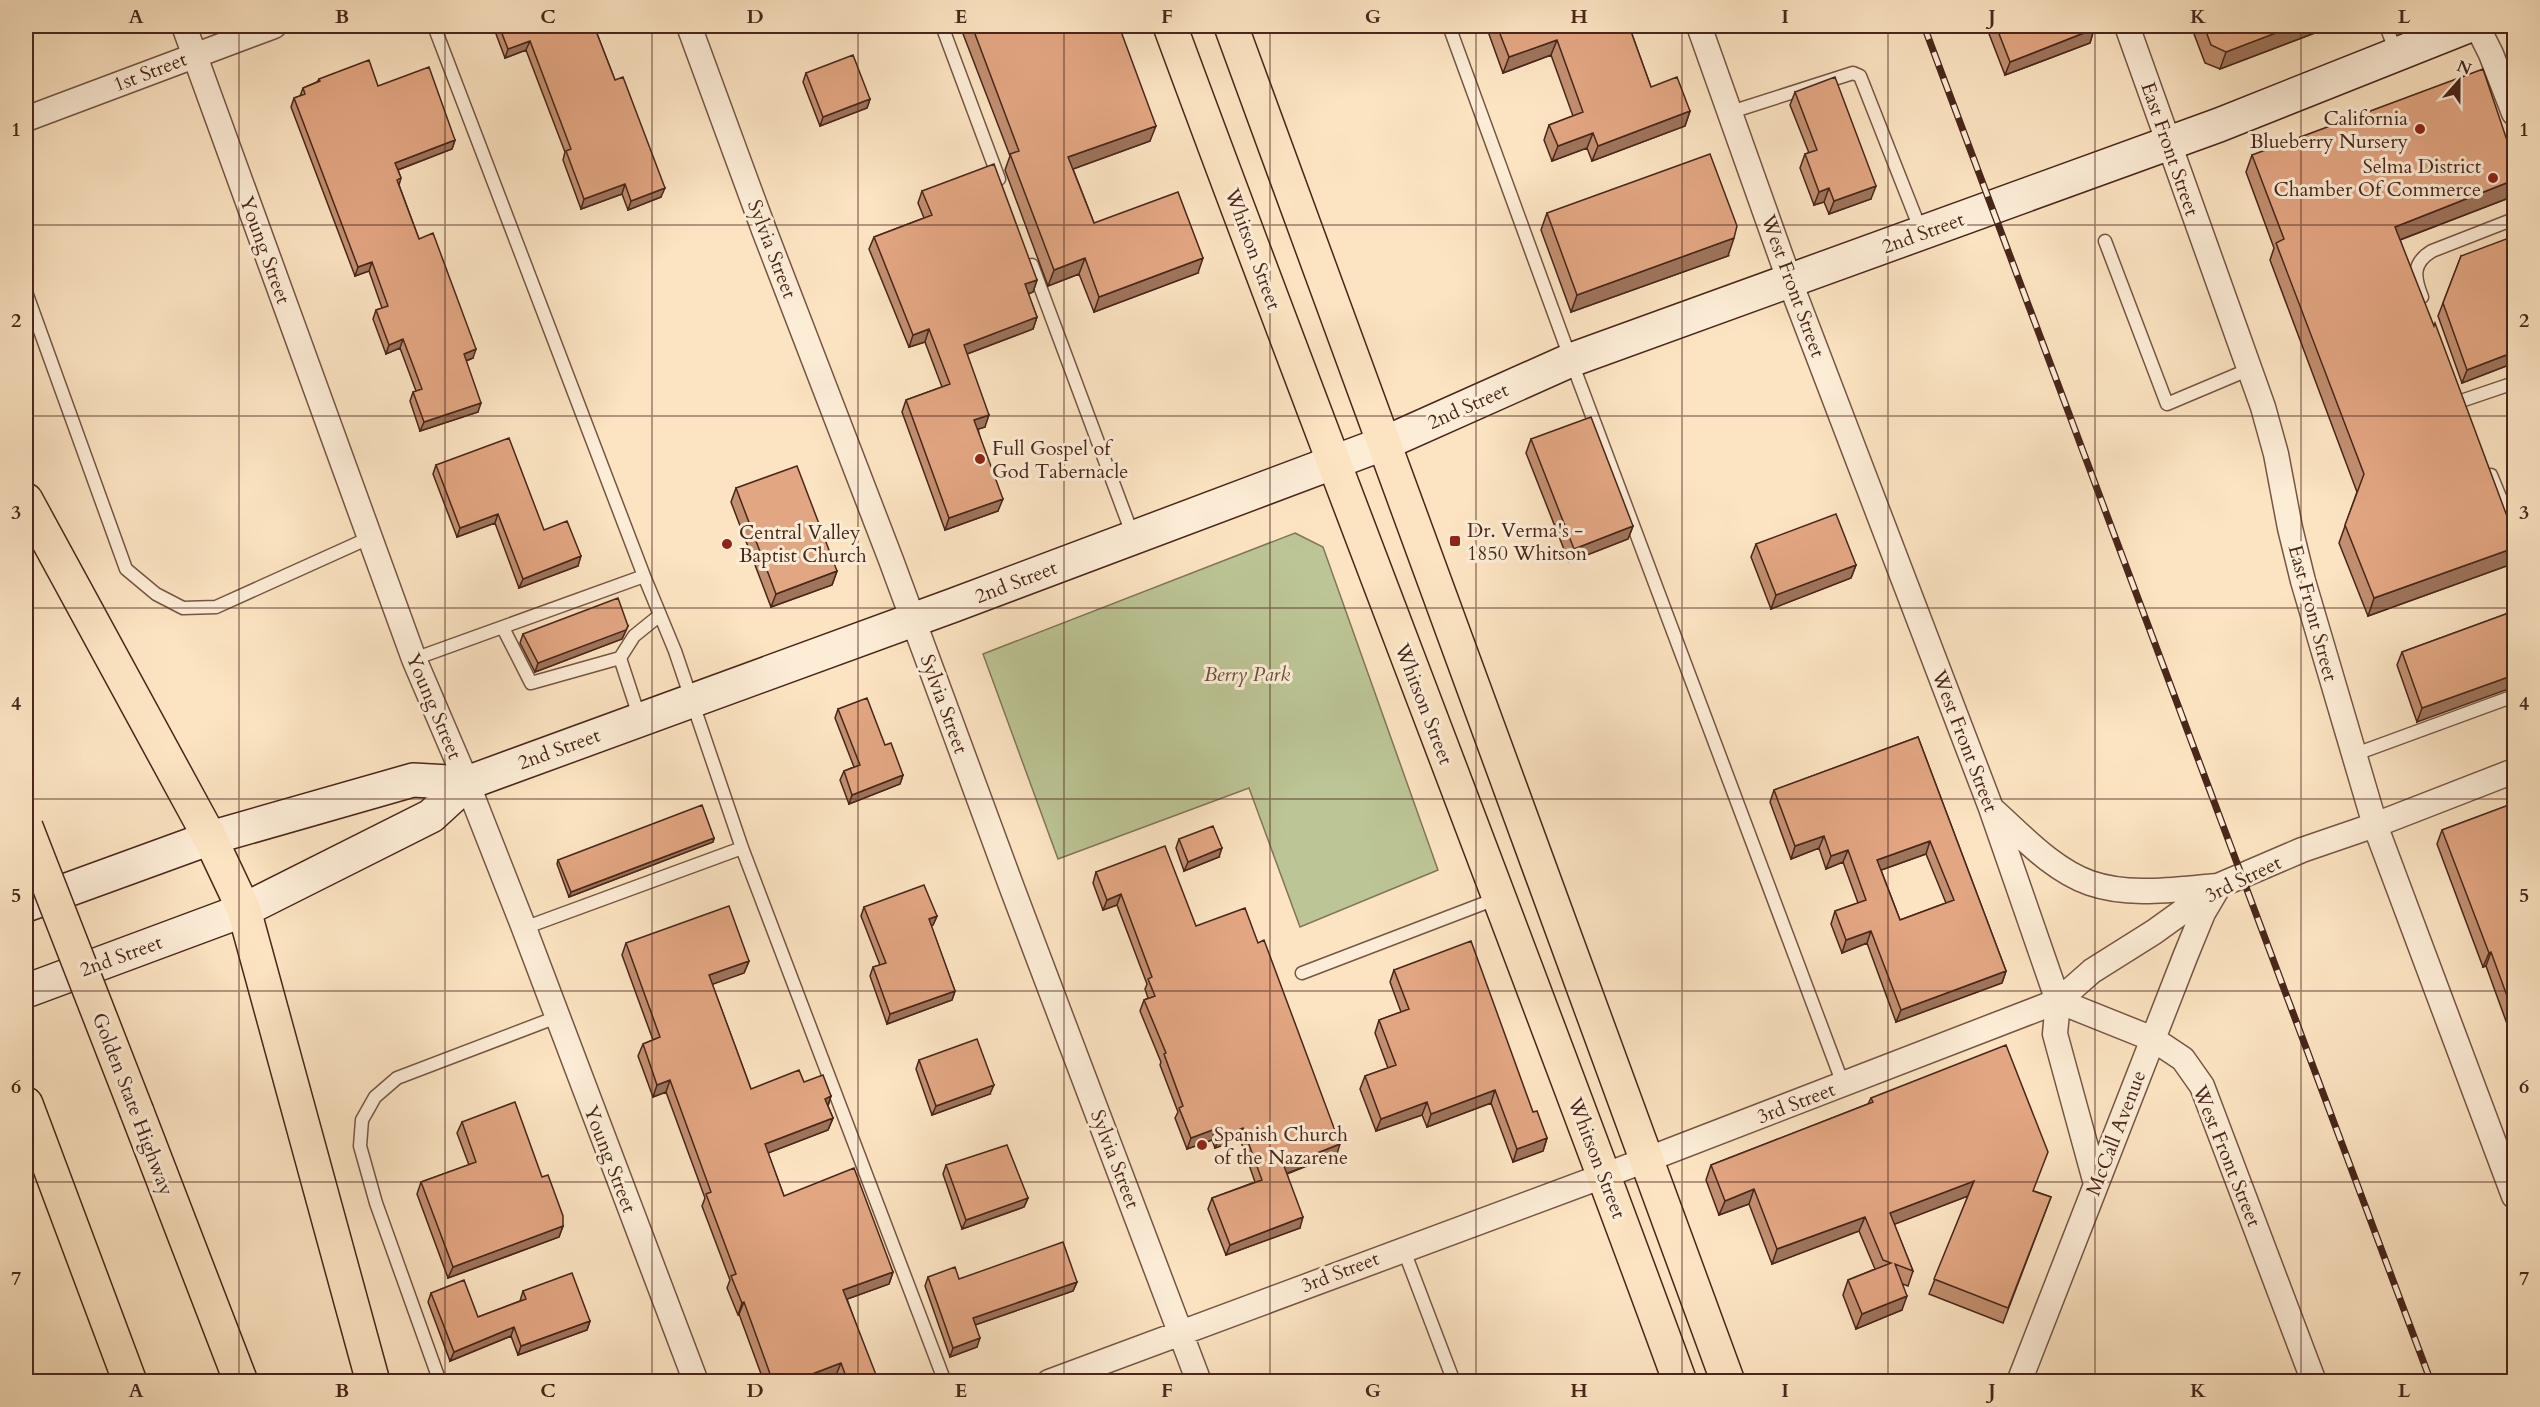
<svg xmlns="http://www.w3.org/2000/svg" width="2540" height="1407" font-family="Cardo,serif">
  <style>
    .park { fill: #bcc595; stroke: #827658; stroke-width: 1.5 }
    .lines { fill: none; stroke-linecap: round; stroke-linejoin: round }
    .service-casing { stroke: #755644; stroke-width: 15 }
    .minor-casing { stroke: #755644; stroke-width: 27 }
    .secondary-casing { stroke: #48261a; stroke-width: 36 }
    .primary-casing { stroke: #48261a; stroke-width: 36 }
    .motorway-casing { stroke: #48261a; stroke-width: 36 }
    .service { stroke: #fdedd7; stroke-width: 12 }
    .minor { stroke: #fdedd7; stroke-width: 24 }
    .secondary { stroke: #fdedd7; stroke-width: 33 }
    .primary { stroke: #fce4c2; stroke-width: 33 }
    .motorway { stroke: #fce4c2; stroke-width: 33 }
    .rail-casing { stroke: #48261a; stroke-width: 7 }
    .rail { stroke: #fdedd7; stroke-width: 4.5; stroke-dasharray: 14; stroke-linecap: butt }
    .motorway-bridge-casing { stroke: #48261a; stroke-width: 36; stroke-linecap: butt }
    .motorway-bridge { stroke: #fce4c2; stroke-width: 33 }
    .wall { fill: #c28f70; stroke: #48261a; stroke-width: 1.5; fill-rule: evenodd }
    .shaded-wall { fill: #9e745b; stroke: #48261a; stroke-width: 1.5 }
    .building { fill: #e2a682; stroke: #48261a; stroke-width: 1.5; fill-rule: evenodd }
    .grid { fill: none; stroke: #48261a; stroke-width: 1.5; stroke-opacity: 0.55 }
    .poi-dot { fill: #8f2418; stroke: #fdedd7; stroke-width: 2 }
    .labels { text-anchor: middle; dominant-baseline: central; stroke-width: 6; stroke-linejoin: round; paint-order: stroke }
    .street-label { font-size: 20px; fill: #48261a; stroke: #fdedd7 }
    .poi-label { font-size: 20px; fill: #48261a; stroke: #fdedd7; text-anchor: start }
    .park-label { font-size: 20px; font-style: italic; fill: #654e39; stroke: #fdedd7 }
    .neatline { fill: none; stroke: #48261a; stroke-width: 2 }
    .grid-label { font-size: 20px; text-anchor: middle; font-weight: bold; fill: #48261a }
  </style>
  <rect width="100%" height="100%" fill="#fce4c2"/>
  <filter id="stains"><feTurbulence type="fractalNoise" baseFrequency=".00333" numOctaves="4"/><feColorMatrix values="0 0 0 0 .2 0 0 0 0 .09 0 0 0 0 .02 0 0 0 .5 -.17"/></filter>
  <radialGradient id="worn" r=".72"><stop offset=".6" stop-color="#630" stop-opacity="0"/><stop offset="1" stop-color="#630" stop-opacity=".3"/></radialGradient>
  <path class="park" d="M1295,533L1323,547L1438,870L1300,927L1249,788L1058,859L983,654Z"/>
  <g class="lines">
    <defs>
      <path id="service" d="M434,26L644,576L675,651L742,848L945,1382
        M942,26L999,179
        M1449,26L1571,360L1843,1084
        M2386,26L2396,52
        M1731,112L1853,73L1860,76L1921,231
        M2105,241L2167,404L2250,369
        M1032,265L1133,536
        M26,292L126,569L156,594L183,608L216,607L369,538
        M2422,297C2414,277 2412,263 2432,251L2514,219
        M2461,401L2514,383
        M2491,475L2514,531
        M503,628L531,683L620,658
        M414,659L644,576
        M640,719L620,658L634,636L660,615
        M2353,755L2514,696
        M524,928L742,848
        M1302,973L1498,898
        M1403,1248L1454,1382
        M440,1382L376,1203L360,1146L362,1120L375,1097L397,1078L557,1017"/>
      <path id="minor" d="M184,26L414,659L467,783L524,928L696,1382
        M689,26L764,230L891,560L1012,888L1199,1382
        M1699,26L1790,282L1991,808L2058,1001L2153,1039L2183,1059L2202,1086L2314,1382
        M2127,26L2263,407L2276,454L2290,528L2303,581L2375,825L2514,1196
        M2477,26L2491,54L2514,113
        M26,119L274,26
        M1994,811C2023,837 2053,870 2090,883C2130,897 2177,889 2218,886
        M2058,1001L2055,1034L2096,1184
        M1049,1382L1646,1160L2058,1001L2092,971L2154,932L2218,886L2302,850L2375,825L2514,771
        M2019,1382L2185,957L2203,913L2216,891"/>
      <path id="secondary" d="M26,905L210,838L413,780L467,783
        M26,991L244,910L431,816L467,783L954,605L1385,443L1571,360L2219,125L2468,26"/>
      <path id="primary" d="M1170,26C1337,478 1514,928 1680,1382
        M1231,26L1728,1382"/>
      <path id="motorway" d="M26,500L210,838L244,910L373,1382
        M26,1104L130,1382
        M137,1112L241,1382"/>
    </defs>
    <use href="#service" class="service-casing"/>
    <use href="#minor" class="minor-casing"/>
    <use href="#secondary" class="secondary-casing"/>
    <use href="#primary" class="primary-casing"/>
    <use href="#motorway" class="motorway-casing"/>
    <use href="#service" class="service"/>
    <use href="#minor" class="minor"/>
    <use href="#secondary" class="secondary"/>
    <use href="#primary" class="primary"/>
    <use href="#motorway" class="motorway"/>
    <defs>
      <path id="rail" d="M1924,26L2431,1382"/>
    </defs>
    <use href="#rail" class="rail-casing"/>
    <use href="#rail" class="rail"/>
    <defs>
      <path id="motorway-bridge" d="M26,827L137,1112"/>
    </defs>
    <use href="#motorway-bridge" class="motorway-bridge-casing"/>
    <use href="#motorway-bridge" class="motorway-bridge"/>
  </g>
  <path class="wall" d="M493,26H594L615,80L661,197L628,210L622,194L581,209L563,160L565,152L526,50L505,58Z
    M960,26H1119L1150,141L1073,169L1094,223L1198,273L1094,312L1079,274L1048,286L1005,170L1010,156Z
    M1486,26H1629L1651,87L1690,111L1685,126L1592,161L1587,148L1552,161L1544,140L1549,125L1573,116L1551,55L1503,73Z
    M1986,26H2093L2094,29L2090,43L2005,75Z
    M2191,26H2333L2220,69L2205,63Z
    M806,73L870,99L867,108L820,126L803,82Z
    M319,79L378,86L455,140L452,149L398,170L401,178L399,185L419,239L473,358L466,361L478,412L420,431L410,401L413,392L416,391L400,348L386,354L373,319L376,310L382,308L369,271L355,276L291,107L294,98L300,96L303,88L317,82Z
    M1795,92L1871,199L1829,214L1824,202L1814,205L1800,168L1805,154L1809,153L1790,105Z
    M2252,155L2514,196L2400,240L2512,564L2368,616L2339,543L2357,492L2270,260L2274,248L2246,172Z
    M922,191L1037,280L1033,292L1028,294L1037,317L1033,329L967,354L985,427L978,429L998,511L945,530L902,412L906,400L942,387L925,342L909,347L869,249L874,237L924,218L918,203Z
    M1547,213L1728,256L1571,312L1541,230Z
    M2461,256L2514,363L2462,383L2438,316Z
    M1531,439L1633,526L1628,539L1569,562L1526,453Z
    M436,465L544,530L578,566L519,588L495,523L457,537L433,474Z
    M736,488L837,571L832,585L771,607L731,502Z
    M1756,544L1856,565L1851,578L1771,609L1751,557Z
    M2514,611L2417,722L2397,665L2402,652Z
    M628,626L622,639L535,672L520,643L523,634Z
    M838,709L885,745L903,775L900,784L849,804L840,780L844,771L854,767L835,718Z
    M1918,737L2006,971L2002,983L1896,1022L1867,943L1842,953L1831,924L1835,911L1858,903L1843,862L1826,869L1819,848L1791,859L1770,802L1774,790ZM1926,854L1946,903L1900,920L1881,870Z
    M2514,803V1043L2486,966L2483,967L2437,844L2442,830Z
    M714,838L713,842L569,897L557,864L558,860Z
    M1179,839L1219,857L1184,871L1176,848Z
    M1096,872L1196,926L1337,1154L1287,1174L1300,1228L1226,1255L1208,1209L1212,1198L1255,1182L1240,1139L1215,1148L1212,1140L1187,1149L1175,1118L1178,1112L1160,1065L1161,1062L1140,1011L1144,1000L1148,998L1145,989L1147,984L1117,905L1103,910L1093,883Z
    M864,907L937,916L933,925L931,926L955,991L952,1000L887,1024L870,976L873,967L880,965L861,916Z
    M626,943L749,961L744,973L712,984L751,1089L804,1082L831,1096L828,1106L833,1118L828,1130L768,1153L784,1196L893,1272L889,1284L847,1299L877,1382H839L836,1375L818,1382H764L739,1314L738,1315L727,1288L730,1280L702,1206L705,1198L666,1092L653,1097L638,1056L643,1044L653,1040L622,955Z
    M1394,970L1533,1112L1547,1138L1543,1151L1513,1162L1491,1103L1427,1127L1422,1115L1376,1131L1360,1089L1365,1076L1388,1068L1375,1033L1379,1020L1401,1012L1390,982Z
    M919,1060L990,1094L932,1115L916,1069Z
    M1871,1098L2034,1191L2051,1197L2003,1323L1929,1294L1968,1196L1894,1224L1913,1271L1908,1286L1903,1284L1902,1310L1856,1329L1843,1295L1848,1280L1875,1269L1859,1231L1772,1264L1749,1204L1719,1215L1706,1180L1711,1165L1868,1104Z
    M462,1122L542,1177L563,1226L559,1237L448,1278L417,1194L421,1182L469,1165L457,1133Z
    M946,1165L1028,1198L1024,1207L962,1229L943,1174Z
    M928,1277L959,1279L1077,1282L1073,1291L975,1325L977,1347L950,1357L925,1286Z
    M523,1291L590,1321L587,1330L518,1355L511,1336L450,1361L428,1302L431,1293L478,1317L520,1301Z"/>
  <path class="shaded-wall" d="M2294,26H2333L2220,69L2226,52Z
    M2094,29L2090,43L2005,75L2010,62Z
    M1557,40L1551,55L1503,73L1509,57Z
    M530,41L526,50L505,58L508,49Z
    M870,99L867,108L820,126L823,117Z
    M1690,111L1685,126L1592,161L1598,146Z
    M1156,126L1150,141L1062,173L1068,157Z
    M1593,133L1587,148L1552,161L1558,146Z
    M455,140L452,149L392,172L395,163Z
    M2514,180V196L2389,244L2395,227Z
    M625,184L622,194L581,209L584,199Z
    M1876,186L1871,199L1829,214L1834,201Z
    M665,188L661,197L628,210L631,201Z
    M1829,188L1824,202L1814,205L1819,192Z
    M1734,238L1728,256L1571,312L1577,295Z
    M1085,258L1079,274L1048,286L1054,270Z
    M1203,258L1198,273L1094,312L1099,297Z
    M372,262L369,271L355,276L358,267Z
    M1037,280L1033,292L1020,297L1025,284Z
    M1037,317L1033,329L959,357L964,345Z
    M929,329L925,342L909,347L913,335Z
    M403,339L400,348L386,354L389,345Z
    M476,349L473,358L460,363L464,354Z
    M2514,352V363L2462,383L2467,370Z
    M481,403L478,412L420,431L424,422Z
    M989,415L985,427L970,432L974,420Z
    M1003,499L998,511L945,530L949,518Z
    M498,514L495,523L457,537L460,528Z
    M1633,526L1628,539L1569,562L1574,549Z
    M2514,548V558L2512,564L2368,616L2374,598Z
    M581,556L578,566L519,588L523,579Z
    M1856,565L1851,578L1771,609L1776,595Z
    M837,571L832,585L771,607L776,594Z
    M628,626L622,639L535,672L538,663Z
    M2514,675V687L2417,722L2422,708Z
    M903,775L900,784L849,804L852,795Z
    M1824,836L1819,848L1791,859L1795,846Z
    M714,838L713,842L569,897L571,892Z
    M1930,841L1926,854L1873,873L1877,860Z
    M1222,848L1219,857L1184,871L1188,862Z
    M1848,850L1843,862L1826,869L1831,856Z
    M1121,894L1117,905L1103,910L1107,900Z
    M937,916L933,925L925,928L929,919Z
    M1871,931L1867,943L1842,953L1846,940Z
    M2491,952L2486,966L2483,967L2489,953Z
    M749,961L744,973L705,987L709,975Z
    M2006,971L2002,983L1896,1022L1901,1010Z
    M955,991L952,1000L887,1024L890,1014Z
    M670,1080L666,1092L653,1097L657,1085Z
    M994,1085L990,1094L932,1115L936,1106Z
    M1495,1090L1491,1103L1427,1127L1431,1114Z
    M831,1096L827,1108L825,1099Z
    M1427,1102L1422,1115L1376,1131L1381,1119Z
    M833,1118L828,1130L760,1156L765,1144Z
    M1243,1128L1240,1139L1215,1148L1219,1138Z
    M1215,1129L1212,1140L1187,1149L1191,1138Z
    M1547,1138L1543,1151L1513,1162L1517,1149Z
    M1340,1144L1337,1154L1280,1176L1284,1166Z
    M1974,1181L1968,1196L1885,1228L1890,1213Z
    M1754,1189L1749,1204L1719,1215L1725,1201Z
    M1028,1198L1024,1207L962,1229L966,1220Z
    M1303,1217L1300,1228L1226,1255L1230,1245Z
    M1865,1217L1859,1231L1772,1264L1777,1249Z
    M563,1226L559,1237L448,1278L453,1267Z
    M893,1272L889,1284L839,1302L843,1290Z
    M1077,1282L1073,1291L969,1327L973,1318Z
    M1907,1296L1902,1310L1856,1329L1862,1314Z
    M744,1302L739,1314L738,1315L742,1303Z
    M590,1321L587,1330L518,1355L521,1346Z
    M514,1327L511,1336L450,1361L454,1352Z
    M980,1338L977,1347L950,1357L953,1348Z
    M841,1363L836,1375L818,1382H791Z"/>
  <path class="building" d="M499,26H594L615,80L623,77L665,188L631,201L625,184L584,199L566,151L571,149L530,41L508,49Z
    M972,26H1119L1156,126L1068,157L1094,223L1178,192L1203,258L1099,297L1085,258L1054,270L1010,154L1019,151Z
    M1497,26H1629L1651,87L1677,77L1690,111L1598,146L1593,133L1558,146L1549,125L1583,112L1557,40L1509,57Z
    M1996,26H2093L2094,29L2010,62Z
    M2204,26H2294L2226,52L2211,45Z
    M853,55L870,99L823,117L806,73Z
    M369,60L378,86L429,67L455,140L395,163L401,178L397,180L419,239L433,233L476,349L464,354L481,403L424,422L413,392L422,389L403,339L389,345L376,310L388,306L372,262L358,267L294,98L305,94L303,88L320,81L319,79Z
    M2483,69L2514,161V180L2395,227L2434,326L2435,323L2514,535V548L2374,598L2345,525L2364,474L2276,243L2284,239L2252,155Z
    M1835,77L1876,186L1834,201L1829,188L1819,192L1805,154L1817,150L1795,92Z
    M1710,154L1737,226L1734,238L1577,295L1547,213Z
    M994,164L1037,280L1025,284L1037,317L964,345L989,415L974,420L1003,499L949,518L906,400L950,384L929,329L913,335L874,237L932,215L922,191Z
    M2514,236V352L2467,370L2443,303L2461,256Z
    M1591,417L1633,526L1574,549L1531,439Z
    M509,438L544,530L567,521L581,556L523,579L498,514L460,528L436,465Z
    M797,466L837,571L776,594L736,488Z
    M1836,514L1856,565L1776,595L1756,544Z
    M618,598L628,626L626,630L538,663L523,634Z
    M2514,611V675L2422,708L2402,652Z
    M867,698L885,745L891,743L903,775L852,795L844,771L860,765L838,709Z
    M1918,737L2006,971L1901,1010L1871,931L1846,940L1835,911L1866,900L1848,850L1831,856L1824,836L1795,846L1774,790ZM1930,841L1954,900L1900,920L1877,860Z
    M2514,803V1015L2491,952L2489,953L2442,830Z
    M702,805L714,838L571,892L558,860Z
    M1213,826L1222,848L1188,862L1179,839Z
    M1165,846L1196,926L1245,908L1258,943L1264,940L1340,1144L1284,1166L1303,1217L1230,1245L1212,1198L1262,1180L1243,1128L1219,1138L1215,1129L1191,1138L1179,1108L1183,1106L1164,1054L1166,1053L1144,1000L1155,996L1148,979L1152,977L1121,894L1107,900L1096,872Z
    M924,885L937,916L929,919L955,991L890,1014L873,967L886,963L864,907Z
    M729,906L749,961L709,975L751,1089L799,1070L804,1082L823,1075L831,1096L825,1099L833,1118L765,1144L784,1196L854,1168L893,1272L843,1290L878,1380L874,1382H848L841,1363L791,1382H773L744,1302L742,1303L731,1276L736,1274L706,1194L711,1192L670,1080L657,1085L643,1044L660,1037L626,943Z
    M1471,941L1533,1112L1537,1111L1547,1138L1517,1149L1495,1090L1431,1114L1427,1102L1381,1119L1365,1076L1396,1065L1379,1020L1409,1009L1394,970Z
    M977,1039L994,1085L936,1106L919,1060Z
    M2006,1045L2048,1152L2033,1191L2051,1197L2008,1308L1934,1279L1974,1181L1890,1213L1913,1271L1895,1264L1907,1296L1862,1314L1848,1280L1891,1263L1883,1260L1865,1217L1777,1249L1754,1189L1725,1201L1711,1165L1873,1102L1871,1098Z
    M515,1102L542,1177L548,1175L563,1216V1226L453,1267L421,1182L476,1162L462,1122Z
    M1007,1145L1028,1198L966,1220L946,1165Z
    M1063,1242L1077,1282L973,1318L980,1338L953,1348L928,1277L955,1267L959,1279Z
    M572,1273L590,1321L521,1346L514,1327L454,1352L431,1293L464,1280L478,1317L526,1299L523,1291Z"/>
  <path class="grid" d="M239,26V1382M445,26V1382M652,26V1382M858,26V1382M1064,26V1382M1270,26V1382M1476,26V1382M1682,26V1382M1888,26V1382M2095,26V1382M2301,26V1382M26,225H2514M26,416H2514M26,608H2514M26,799H2514M26,991H2514M26,1182H2514"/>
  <g class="poi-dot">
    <circle cx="2420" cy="129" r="6"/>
    <circle cx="2493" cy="178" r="6"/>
    <circle cx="980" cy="459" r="6"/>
    <rect x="1449" y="535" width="12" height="12" rx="3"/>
    <circle cx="727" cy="544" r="6"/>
    <circle cx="1202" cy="1145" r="6"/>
  </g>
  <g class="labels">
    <g class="street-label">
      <text transform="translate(150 72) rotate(-21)">1st Street</text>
      <text transform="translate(2170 149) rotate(71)">East Front Street</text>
      <text transform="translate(1923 233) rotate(-20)">2nd Street</text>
      <text transform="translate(772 249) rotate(69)">Sylvia Street</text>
      <text transform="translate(1253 249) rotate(70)">Whitson Street</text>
      <text transform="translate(265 250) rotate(70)">Young Street</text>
      <text transform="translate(1793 286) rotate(70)">West Front Street</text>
      <text transform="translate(1468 406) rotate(-24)">2nd Street</text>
      <text transform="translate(1016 582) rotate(-21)">2nd Street</text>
      <text transform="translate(2313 613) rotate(75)">East Front Street</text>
      <text transform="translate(944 704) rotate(70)">Sylvia Street</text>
      <text transform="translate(1424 704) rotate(69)">Whitson Street</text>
      <text transform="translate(434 706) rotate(67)">Young Street</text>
      <text transform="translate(1965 741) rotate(69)">West Front Street</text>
      <text transform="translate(559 749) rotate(-20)">2nd Street</text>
      <text transform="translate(2243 879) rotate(-26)">3rd Street</text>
      <text transform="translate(121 956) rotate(-20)">2nd Street</text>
      <text transform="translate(1796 1103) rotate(-21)">3rd Street</text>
      <text transform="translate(133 1104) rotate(69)">Golden State Highway</text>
      <text transform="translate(2116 1133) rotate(-69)">McCall Avenue</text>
      <text transform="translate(2227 1156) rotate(68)">West Front Street</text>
      <text transform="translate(1597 1158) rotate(69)">Whitson Street</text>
      <text transform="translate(610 1159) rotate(69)">Young Street</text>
      <text transform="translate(1115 1159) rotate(69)">Sylvia Street</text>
      <text transform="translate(1340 1272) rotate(-21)">3rd Street</text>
    </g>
    <g class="poi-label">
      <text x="2408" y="118" text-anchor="end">California<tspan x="2408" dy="23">Blueberry Nursery</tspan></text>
      <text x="2481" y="166" text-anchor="end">Selma District<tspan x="2481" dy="23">Chamber Of Commerce</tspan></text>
      <text x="992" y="448">Full Gospel of<tspan x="992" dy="23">God Tabernacle</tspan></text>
      <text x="1467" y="530">Dr. Verma's -<tspan x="1467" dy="23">1850 Whitson</tspan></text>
      <text x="739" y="532">Central Valley<tspan x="739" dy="23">Baptist Church</tspan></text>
      <text x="1214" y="1134">Spanish Church<tspan x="1214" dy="23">of the Nazarene</tspan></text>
    </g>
    <g class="park-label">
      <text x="1247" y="674">Berry Park</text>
    </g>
  </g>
  <rect width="2540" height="1407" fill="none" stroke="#fce4c2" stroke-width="66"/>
  <g transform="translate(2459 81) rotate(21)" stroke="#fdedd7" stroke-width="4.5" paint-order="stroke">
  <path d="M0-4.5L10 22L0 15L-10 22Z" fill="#48261a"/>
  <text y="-9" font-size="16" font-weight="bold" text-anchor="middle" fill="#48261a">N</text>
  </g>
  <rect x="33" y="33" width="2474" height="1341" class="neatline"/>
  <g class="grid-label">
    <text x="136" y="23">A</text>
    <text x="342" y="23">B</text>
    <text x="548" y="23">C</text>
    <text x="755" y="23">D</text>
    <text x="961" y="23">E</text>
    <text x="1167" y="23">F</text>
    <text x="1373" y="23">G</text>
    <text x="1579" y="23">H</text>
    <text x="1785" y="23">I</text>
    <text x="1992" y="23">J</text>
    <text x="2198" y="23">K</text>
    <text x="2404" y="23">L</text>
    <text x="16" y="136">1</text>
    <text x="2524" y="136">1</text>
    <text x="16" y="327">2</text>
    <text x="2524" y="327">2</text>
    <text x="16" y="519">3</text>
    <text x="2524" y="519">3</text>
    <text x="16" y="710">4</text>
    <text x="2524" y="710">4</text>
    <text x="16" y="902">5</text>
    <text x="2524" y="902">5</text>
    <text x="16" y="1093">6</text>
    <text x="2524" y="1093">6</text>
    <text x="16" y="1285">7</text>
    <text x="2524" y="1285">7</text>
    <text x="136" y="1397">A</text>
    <text x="342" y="1397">B</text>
    <text x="548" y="1397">C</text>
    <text x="755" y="1397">D</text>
    <text x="961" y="1397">E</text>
    <text x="1167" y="1397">F</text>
    <text x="1373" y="1397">G</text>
    <text x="1579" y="1397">H</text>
    <text x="1785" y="1397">I</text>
    <text x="1992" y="1397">J</text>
    <text x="2198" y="1397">K</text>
    <text x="2404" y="1397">L</text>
  </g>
  <rect width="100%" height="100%" filter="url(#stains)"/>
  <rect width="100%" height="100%" fill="url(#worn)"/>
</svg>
